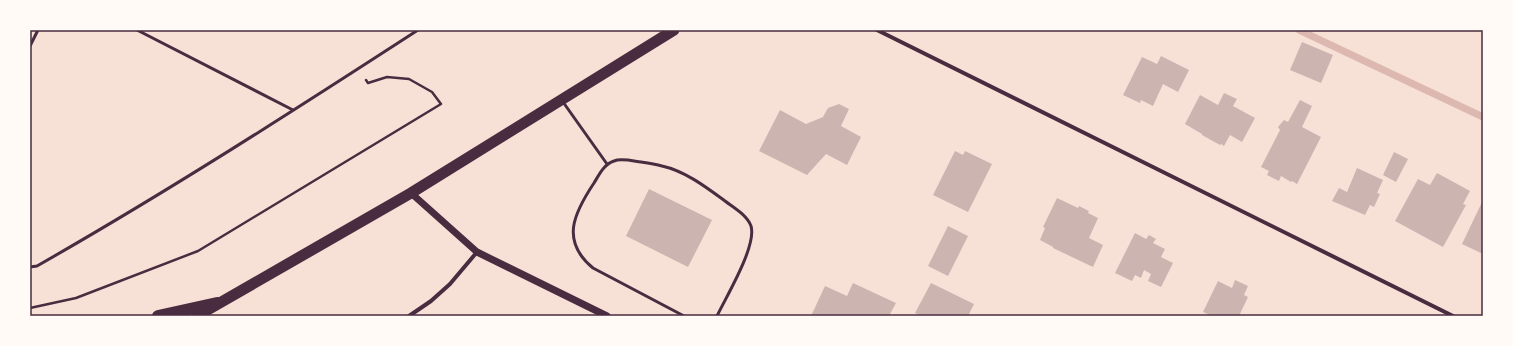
<svg xmlns="http://www.w3.org/2000/svg" width="1513" height="346" font-family="'Alegreya Sans',sans-serif">
  <style>
    .lines { fill: none; stroke-linecap: round; stroke-linejoin: round }
    .stream { stroke: #dcb8b0; stroke-width: 7 }
    .building { fill: #ccb4b1 }
    .path { stroke: #4a2c40; stroke-width: 2.5 }
    .service { stroke: #4a2c40; stroke-width: 3 }
    .minor { stroke: #4a2c40; stroke-width: 4 }
    .tertiary { stroke: #4a2c40; stroke-width: 7 }
    .trunk { stroke: #4a2c40; stroke-width: 11 }
    .motorway { stroke: #4a2c40; stroke-width: 12 }
    .neatline { fill: none; stroke: #4a2c40; stroke-width: 1.5 }
  </style>
  <rect width="100%" height="100%" fill="#f7e1d7"/>
  <g class="lines">
    <path class="stream" d="M1299,30L1483,117"/>
  </g>
  <path class="building" d="M1302,42L1333,55L1321,83L1290,70Z
    M1161,56L1189,70L1178,92L1163,84L1153,106L1141,100L1140,103L1123,95L1142,57L1157,64Z
    M1224,93L1237,99L1233,106L1255,118L1242,142L1230,135L1224,146L1221,144L1220,145L1202,135V134L1185,124L1200,95L1218,105Z
    M1300,100L1312,106L1302,127L1321,137L1297,184L1292,181L1291,182L1281,176L1279,181L1267,175L1269,171L1261,167L1280,130L1278,127L1284,120L1288,122Z
    M839,104L849,109L841,126L861,137L847,165L826,154L807,175L759,151L780,110L806,124L823,117L828,108Z
    M955,151L963,155L965,151L992,164L968,212L933,195Z
    M1394,152L1408,159L1396,182L1383,175Z
    M1357,168L1383,180L1377,193L1380,194L1374,207L1370,205L1365,215L1332,201L1339,188L1347,192Z
    M1437,173L1470,191L1463,204L1466,205L1443,247L1395,221L1418,179L1430,185Z
    M649,189L712,220L688,267L626,236Z
    M1057,198L1078,208L1079,206L1089,211L1088,213L1098,218L1089,238L1103,245L1093,267L1053,248V247L1040,240L1045,228L1043,227Z
    M1483,200V254L1462,244Z
    M948,226L968,236L948,276L928,266Z
    M1135,233L1146,239L1149,235L1156,239L1153,243L1165,249L1161,257L1173,263L1161,287L1148,281L1151,274L1144,270L1141,278L1135,275L1132,281L1115,273Z
    M1235,280L1248,286L1244,295L1248,297L1239,316H1209L1210,315L1203,312L1218,281L1232,288Z
    M853,283L896,303L889,316H811L825,286L847,296Z
    M931,283L974,304L968,316H921L915,313Z"/>
  <g class="lines">
    <path class="path" d="M30,308L76,298L198,251L441,104L432,92L409,79L387,77L368,83L366,80"/>
    <path class="service" d="M137,30L293,110
      M30,46L38,30
      M563,102L607,164
      M30,267L37,266C167,192 293,111 418,30
      M684,316L593,268C560,241 574,213 594,183C599,175 604,164 614,161C621,158 633,161 641,162C648,163 655,164 662,166C685,171 706,187 725,201C734,208 747,215 751,226C757,246 726,297 717,316"/>
    <path class="minor" d="M877,30L1453,316
      M409,316L431,301L450,284L477,252"/>
    <path class="tertiary" d="M411,193L477,252L607,316"/>
    <path class="trunk" d="M197,316L411,193L674,30"/>
    <path class="motorway" d="M158,316L217,303"/>
  </g>
  <rect width="1513" height="346" fill="none" stroke="#fffaf5" stroke-width="62"/>
  <rect x="31" y="31" width="1451" height="284" class="neatline"/>
</svg>
